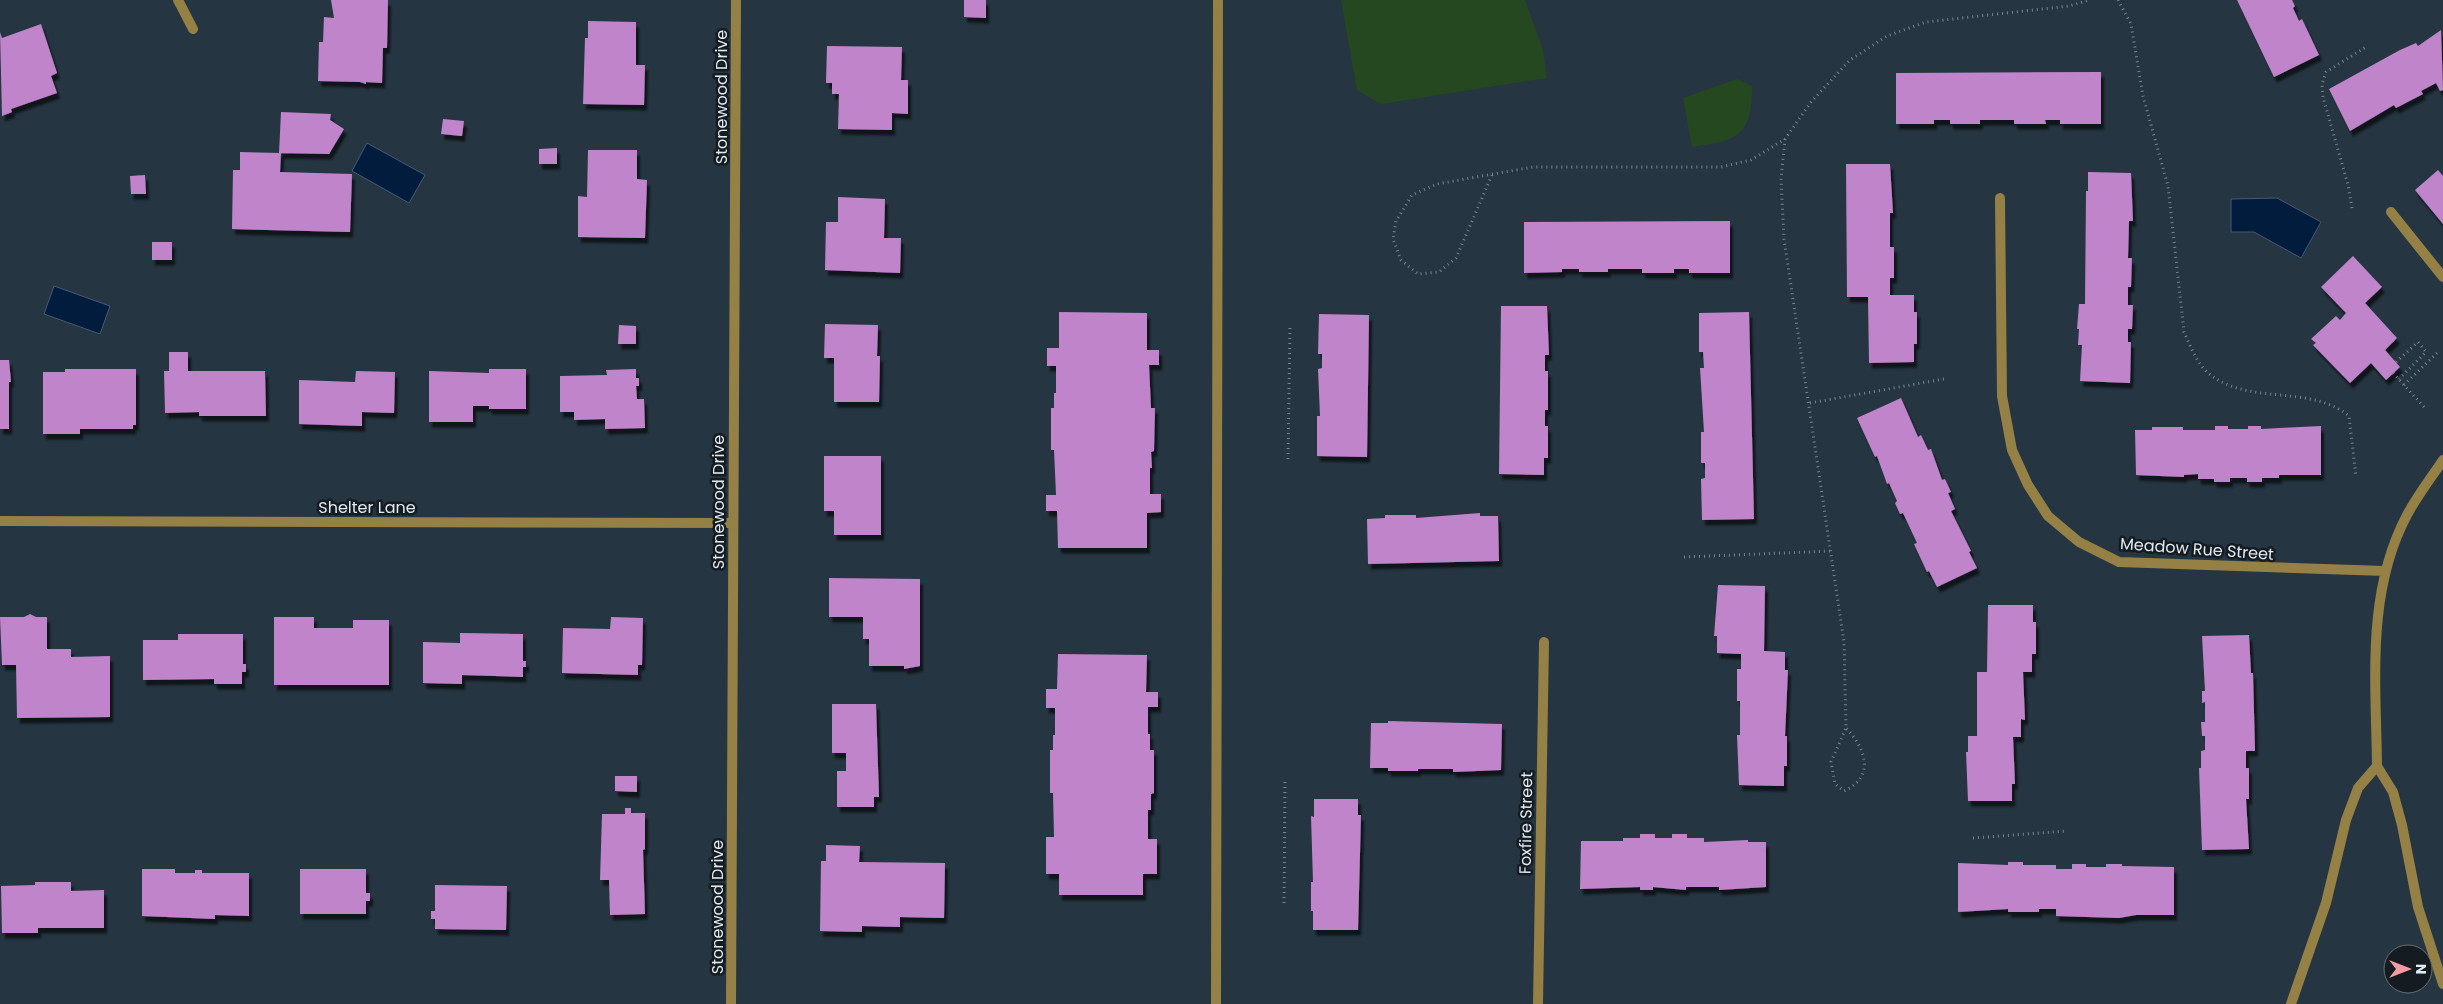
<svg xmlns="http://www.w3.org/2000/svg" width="2443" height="1004" font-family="Poppins,sans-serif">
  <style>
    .green { fill: #254821 }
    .water { fill: #021c3e; stroke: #455a74 }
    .building { fill: #c084cb; filter: url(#shadow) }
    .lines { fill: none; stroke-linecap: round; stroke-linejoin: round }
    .path { stroke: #798690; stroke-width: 3; stroke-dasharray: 1 4; stroke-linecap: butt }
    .service { stroke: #958046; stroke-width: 10 }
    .minor { stroke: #958046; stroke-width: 10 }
    .labels { text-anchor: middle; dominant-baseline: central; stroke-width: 5; stroke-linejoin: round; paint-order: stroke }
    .street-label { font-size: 16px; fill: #e0eaf2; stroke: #141b21 }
  </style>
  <defs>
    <filter id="shadow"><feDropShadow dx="3" dy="5.5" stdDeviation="1" flood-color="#0009"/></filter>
  </defs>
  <rect width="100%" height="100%" fill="#253541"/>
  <path class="green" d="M1341,0H1525L1543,50L1547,78L1381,104L1357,90Z
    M1737,79L1752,86C1752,137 1738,140 1692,147L1683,98Z"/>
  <path class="water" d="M367,143L425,175L409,203L352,171Z
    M2277,198L2321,222L2301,258L2254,232H2231V199Z
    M54,286L110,306L100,334L44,314Z"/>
  <path class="building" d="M331,0H388L387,48H383L382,83L366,82V84L360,82L318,81L319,42H323L324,17L334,18Z
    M964,0H986V18L964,17Z
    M2237,0H2292L2295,6L2293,8L2299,21L2302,19L2319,55L2274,77Z
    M588,21L636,22V65H645L644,105L583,104L585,38H588Z
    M41,24L57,73L51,76L57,93L11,109L12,112L2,116L0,32L2,38Z
    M2441,30L2443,90L2440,91L2436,83L2421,91L2423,94L2396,108L2394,105L2350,131L2329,89L2400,50L2416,43L2418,46Z
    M827,46L902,47L901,80H908V114L892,113V130L838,129L839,94H832V83H826Z
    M2101,72V124H2060V120H2045L2046,124H2014V120H1980V124H1950V120H1934V124H1896V73Z
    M281,112L331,114L330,120L344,129L329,154L279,153Z
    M443,119L464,121L462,136L441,134Z
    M557,148V164H539V149Z
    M588,150H637V179L647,180L645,238L578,237V196L587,197Z
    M240,152L281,153L280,172L352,174L350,232L232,229L233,170H240Z
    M1846,164H1890L1893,213H1890V247H1894V278H1890V295H1914V312H1917V344H1914V362L1869,363L1868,297H1847Z
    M2438,170L2443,176V224L2415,190Z
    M2088,172L2131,173L2133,221H2129L2128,258H2132L2131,287H2128V305H2133L2132,329H2128V342H2131L2130,383L2080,381L2082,345H2078L2079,329H2077L2079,304H2085L2086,191H2088Z
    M145,175L146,194H131L130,176Z
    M838,197L885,199L884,238H901L900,273L825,270L826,222H838Z
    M1730,221V273H1689V269H1674V273H1642V269H1608V272H1579V269H1562V272L1524,273V222Z
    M152,242H172V260H152Z
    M2353,256L2382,287L2365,303L2397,338L2385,350L2400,367L2386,380L2371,363L2350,383L2313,345L2316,343L2311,339L2336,316L2340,320L2346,313L2321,287Z
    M1501,306H1547L1549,355H1545V371H1548V410H1545V426H1548V458H1544V475L1499,474Z
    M1059,312L1147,313V350H1159V365H1149L1151,408H1155L1154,451L1151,452L1152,468H1150V494H1161V512L1147,513V548H1058L1057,511H1046V495H1056L1054,450H1051V408H1054V393H1056V366H1047V348H1059Z
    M1749,312L1754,519L1702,520L1701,479L1705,478V463H1701V432H1704L1700,368H1704L1703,352H1699V313Z
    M1319,314L1369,315L1367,457L1317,456V416H1320L1318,369L1322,368V354H1318Z
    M825,324L878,325L877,356H880L879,402H834V358H824Z
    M619,325L636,326V344H618Z
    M169,352H188V371H265L266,416H199V412L165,413L164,371H169Z
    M0,360H9L11,382H9V429H0Z
    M65,369H136V425H133V429H80V434H43V372H65Z
    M489,369H526V409H489V406H473V422H429V371L489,373Z
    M636,369V378H639V386H636L637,399H644L645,428L605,429V419L574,420V412H560V376L607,375L606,370Z
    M356,371L395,372L394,413L362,412V426L299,424V380L355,382Z
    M1901,398L1918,437L1921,435L1928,450L1931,449L1942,480L1945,479L1951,492L1948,493L1955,509L1951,511L1971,551L1969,552L1977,568L1937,587L1929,571L1927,572L1914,544L1917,543L1903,513L1900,514L1895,503L1897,501L1889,483L1887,484L1877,456L1875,457L1857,418Z
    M2215,426H2228V429H2248V426H2261V429L2321,426V475H2279V478H2262V482H2247V478H2230V482H2214V479H2198V474L2184,475V477L2136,475L2135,430H2152V427H2183V430H2215Z
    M824,456H881V535H834V511H824Z
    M1480,513V516H1498L1499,561L1368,564L1367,519L1385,518V515H1416V518Z
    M829,578L920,579V666L904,669V666H869V639H863V617H829Z
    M1718,585L1765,586L1764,651L1785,652V670H1788L1785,736H1787V766H1784V786L1739,785L1737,735H1740V701H1737V669H1741V654L1717,653V636H1714Z
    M1988,605H2033V622H2036V654H2032V672H2023L2025,720L2021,719V737H2013L2015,784H2012V801H1968L1966,752H1968V736H1977V672H1987Z
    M30,614L36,617H47V649H71V657L110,656V717L17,718L16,665H2L0,617H24Z
    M274,617H314V628H353V620H389V685H274Z
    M611,617L643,618L642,665H638V675L562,673L563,628L610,629Z
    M460,633L523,634V661H526V667H523V677L462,675V684L423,683V642L460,643Z
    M178,634H243V664H246V672H242V684H214V679L143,680V640H178Z
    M2249,635L2251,673H2253L2255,751H2246V768H2249V799H2246L2249,849L2202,850L2199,768H2201V751L2205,750V736H2202L2201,722H2205V702L2202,703V691H2205L2202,636Z
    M1058,654L1147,655L1146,692H1158V707H1148V734H1150V750H1154V793L1151,794V810H1148V839H1157V874H1143V895H1059V874H1046V837H1054L1053,793H1050V750H1053V735H1055V708H1046V689H1057Z
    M832,704H876L879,797H874V807H837V771H846V753H832Z
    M1388,721L1502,724L1501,770L1453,772V769H1418V771H1388V768H1370L1371,723H1388Z
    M615,776H637V792L615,791Z
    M1314,799H1358V815H1361L1358,930H1313V911H1311V882H1313L1311,816L1314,817Z
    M625,808H631V813H645V849L643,850L645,914L610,915L609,880H600L602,814H625Z
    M1640,834H1655V838H1672V834H1687V838H1704V842L1748,840V842H1766V887L1719,890V887H1686V890L1653,887V890H1640V887L1580,889L1581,841H1623V838H1640Z
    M826,845L860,846L859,862L945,863L944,918L900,917V927L862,926V932L820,931L821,861H826Z
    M2008,862H2023V865H2056V869H2072V864H2086V867H2106V864H2122V866L2174,867V915H2136L2119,918L2056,916V909H2039V912H2008V909L1958,912V863L2008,865Z
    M142,869H175V873H195V870H202V873H249V916L215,915V919L142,916Z
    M300,869H366V893H370V901H366V914H300Z
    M35,882H71V891L104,890V928H38V933H2L1,886L35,885Z
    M435,885L507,886L506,930L435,929V919H431V911H435Z"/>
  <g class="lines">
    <path class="path" d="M2118,0L2131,24L2143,96L2168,186L2184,332C2190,345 2196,362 2207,372C2247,407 2308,383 2349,416L2356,477
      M1785,139L1781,179L1784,239L1844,642L1846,728L1831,762L1835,784L1844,791C1876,777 1865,747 1846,728
      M1492,175L1456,258L1439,272L1418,274L1401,260L1393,239L1396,221L1412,195L1437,184L1533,167H1721L1751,160L1785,139L1811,102L1850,60L1887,36L1926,22L2069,6L2090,0
      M2352,208L2348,185L2323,97L2322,84L2326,72L2366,47
      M2396,362L2418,342L2426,352L2399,379
      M2393,373L2424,407
      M2404,385L2438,352
      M1810,403L1944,379
      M1288,459L1290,325
      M1684,557L1832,551
      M1973,838L2067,831
      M1284,903L1285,780"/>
    <path class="service" d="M2391,212L2443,277"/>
    <path class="minor" d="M178,0L193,29
      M2000,198L2002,396L2012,450L2028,485L2048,516L2079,542L2119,562L2385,571
      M0,521L733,523
      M2377,766C2376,681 2366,592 2407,515C2417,496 2431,478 2443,460
      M731,1004L736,0
      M1216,1004L1218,0
      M1538,1004L1544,642
      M2291,1004L2326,903L2346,820L2358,788L2377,766L2393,792L2402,825L2418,907L2443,984"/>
  </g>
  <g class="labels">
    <g class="street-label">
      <text transform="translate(721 97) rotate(-90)">Stonewood Drive</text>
      <text transform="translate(718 502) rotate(-90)">Stonewood Drive</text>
      <text x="367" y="507">Shelter Lane</text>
      <text transform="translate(2197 549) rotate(4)">Meadow Rue Street</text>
      <text transform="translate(1526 823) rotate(-89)">Foxfire Street</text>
      <text transform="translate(717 907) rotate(-90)">Stonewood Drive</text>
    </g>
  </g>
  <g transform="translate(2408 969) rotate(90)"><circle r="24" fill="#141b21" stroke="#666e75"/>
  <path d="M0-4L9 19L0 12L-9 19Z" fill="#f49aa2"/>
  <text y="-8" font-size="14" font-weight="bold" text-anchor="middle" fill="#e0eaf2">N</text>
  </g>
</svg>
